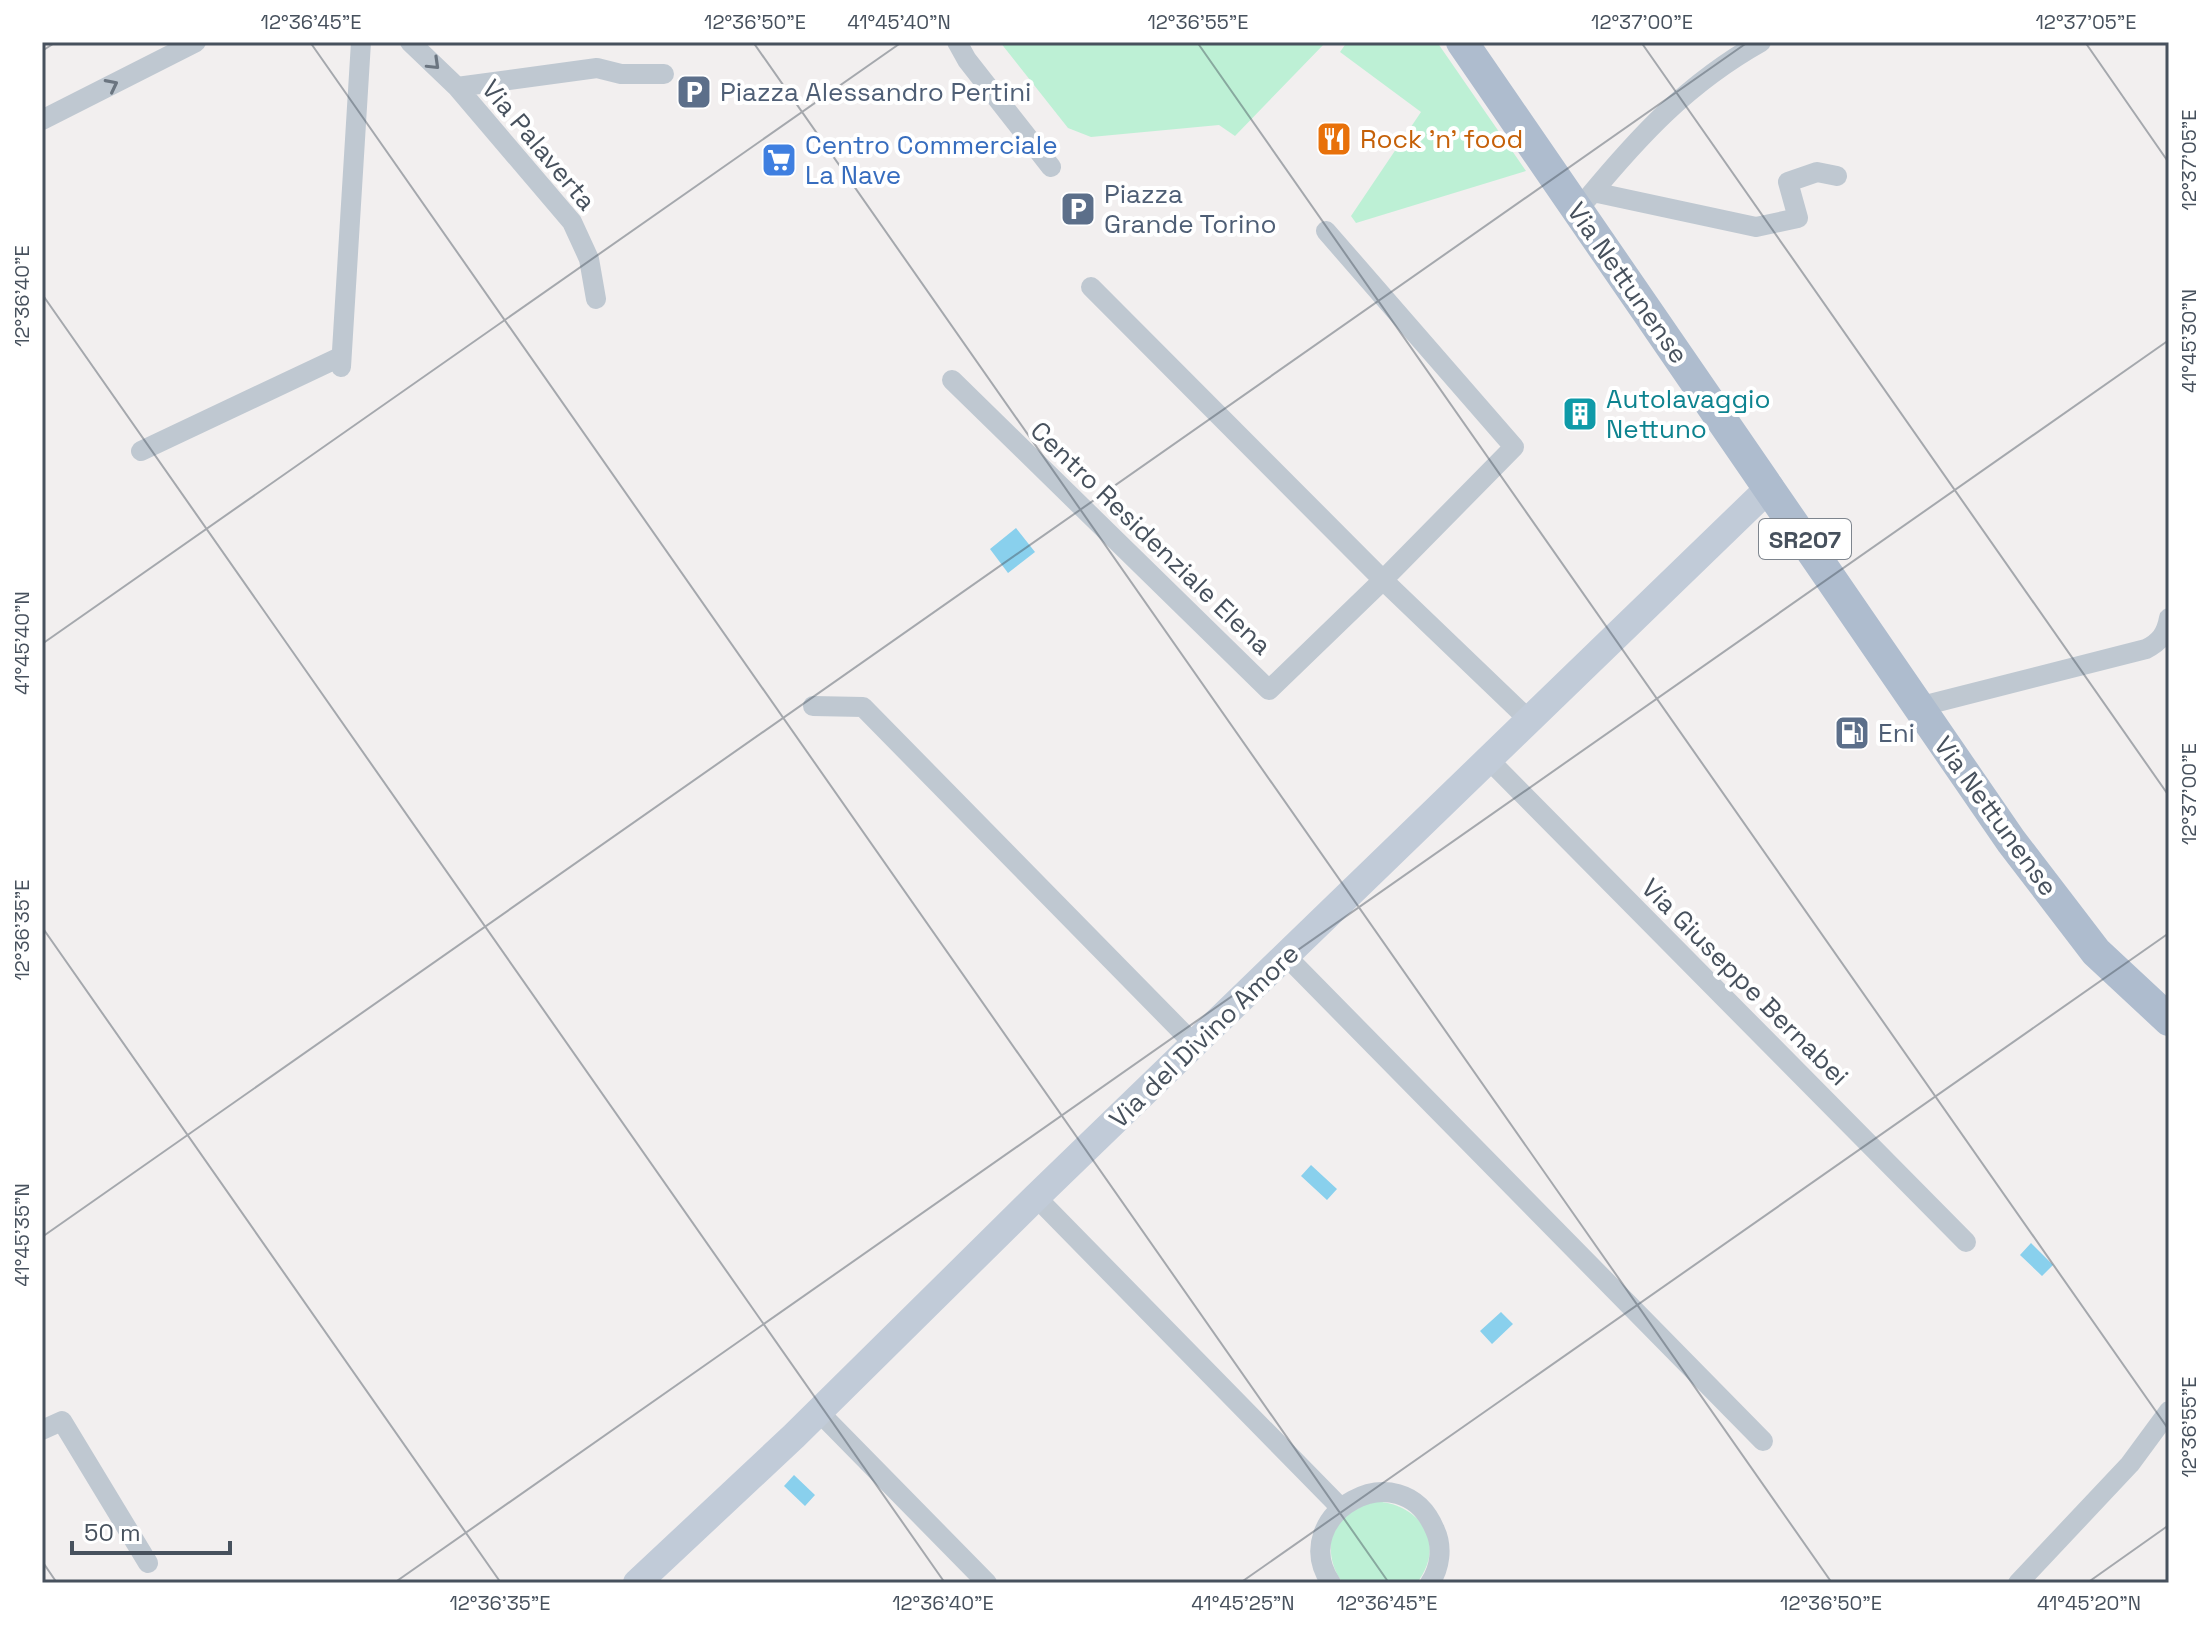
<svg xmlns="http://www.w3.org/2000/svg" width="2211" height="1625" font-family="'Space Grotesk',sans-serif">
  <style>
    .green { fill: #bdf0d5 }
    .water { fill: #89d0ed }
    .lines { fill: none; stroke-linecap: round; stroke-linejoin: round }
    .street { stroke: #bfc8d1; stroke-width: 20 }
    .secondary { stroke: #c1cbd8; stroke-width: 28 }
    .primary { stroke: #aebcce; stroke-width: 32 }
    .oneway { stroke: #6b7580 }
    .ticks { fill: none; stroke: #47515d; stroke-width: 2; stroke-opacity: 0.45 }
    .labels { text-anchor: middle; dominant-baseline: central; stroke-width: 8; stroke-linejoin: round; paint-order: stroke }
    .shield { fill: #fff; stroke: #7e858e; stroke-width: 2 }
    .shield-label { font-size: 24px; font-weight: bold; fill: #47515d }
    .service-label { font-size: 26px; fill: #4e5e75; stroke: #fff; text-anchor: start }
    .food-label { font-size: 26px; fill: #c56008; stroke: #fff; text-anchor: start }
    .street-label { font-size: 26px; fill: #47515d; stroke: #fff }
    .shop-label { font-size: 26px; fill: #366cbe; stroke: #fff; text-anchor: start }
    .culture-label { font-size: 26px; fill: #0d838f; stroke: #fff; text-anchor: start }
    .neatline { fill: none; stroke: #47515d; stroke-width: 3 }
    .ticks-label { font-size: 20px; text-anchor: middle; fill: #47515d }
  </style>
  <rect width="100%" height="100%" fill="#f2efef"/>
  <path class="green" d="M1000,42H1326L1235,136L1219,125L1091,137L1068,128Z
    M1347,42H1437L1526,171L1356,223L1351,216L1421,112L1340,52Z
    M1374,1501C1421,1504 1447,1543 1417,1583H1343C1328,1565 1325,1533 1344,1516C1352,1509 1365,1505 1374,1501Z"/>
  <path class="water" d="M1016,528L1035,552L1008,573L990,549Z
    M1311,1165L1337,1189L1327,1200L1301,1176Z
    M2031,1243L2053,1265L2042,1276L2020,1255Z
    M1501,1312L1513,1324L1492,1344L1480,1331Z
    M794,1475L815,1495L805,1506L784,1486Z"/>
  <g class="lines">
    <path class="street" d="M410,42L457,87L572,222L589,259L596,299
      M957,42L967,60L1051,167
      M457,87L597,68L621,74H664
      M42,120L196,42
      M1593,192L1756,227L1798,218L1788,182L1817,172L1837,176
      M1587,199C1640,135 1688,83 1761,42
      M1091,287L1383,580L1514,447L1326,231
      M341,367L361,42
      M952,380L1269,690L1383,580L1528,719
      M141,451L340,357
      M813,706L863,707L1194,1044
      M1918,707L2146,649C2160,642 2166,634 2169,618
      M1487,758L1966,1242
      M1287,957L1763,1441
      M1036,1197L1340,1507
      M819,1412L987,1583
      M42,1430L62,1421L148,1563
      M1331,1583C1285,1515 1401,1448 1435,1530C1443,1547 1440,1568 1430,1583
      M2018,1583L2130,1464L2169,1411"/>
    <path class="secondary" d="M637,1583L794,1436L1036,1197L1770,487"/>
    <path class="primary" d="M1462,42L2011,841L2096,952L2169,1020"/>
  </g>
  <defs><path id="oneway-chevron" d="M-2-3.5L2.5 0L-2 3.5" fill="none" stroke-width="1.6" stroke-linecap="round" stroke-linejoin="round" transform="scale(2)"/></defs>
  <g class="oneway">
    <use href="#oneway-chevron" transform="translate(434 64) rotate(44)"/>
    <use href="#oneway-chevron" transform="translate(112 85) rotate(-27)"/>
  </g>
  <path class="ticks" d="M310,42L1389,1583M753,42L1832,1583M1197,42L2169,1430M1641,42L2169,796M2085,42L2169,163M42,51L56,42M42,294L945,1583M42,644L902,42M42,927L501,1583M42,1237L1748,42M42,1561L57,1583M394,1583L2169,340M1240,1583L2169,933M2087,1583L2169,1525"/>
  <defs>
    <symbol id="parking-square" viewBox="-11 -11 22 22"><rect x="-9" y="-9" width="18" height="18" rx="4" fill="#5c6f8a" stroke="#fff"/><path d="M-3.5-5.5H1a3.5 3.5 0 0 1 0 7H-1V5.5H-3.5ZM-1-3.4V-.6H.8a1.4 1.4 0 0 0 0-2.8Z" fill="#fff"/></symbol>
    <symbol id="restaurant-square" viewBox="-11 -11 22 22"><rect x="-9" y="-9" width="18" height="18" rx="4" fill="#e8710a" stroke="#fff"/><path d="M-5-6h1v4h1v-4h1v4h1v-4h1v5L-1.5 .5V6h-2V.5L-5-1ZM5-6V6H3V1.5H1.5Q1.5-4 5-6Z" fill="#fff"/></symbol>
    <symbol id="supermarket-square" viewBox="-11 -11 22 22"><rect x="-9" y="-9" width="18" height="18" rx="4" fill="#3f7fe0" stroke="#fff"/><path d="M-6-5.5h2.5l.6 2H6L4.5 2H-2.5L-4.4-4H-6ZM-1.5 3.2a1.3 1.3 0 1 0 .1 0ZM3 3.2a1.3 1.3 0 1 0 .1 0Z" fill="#fff"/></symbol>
    <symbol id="building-square" viewBox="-11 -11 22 22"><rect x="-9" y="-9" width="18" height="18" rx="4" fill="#0f9aa8" stroke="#fff"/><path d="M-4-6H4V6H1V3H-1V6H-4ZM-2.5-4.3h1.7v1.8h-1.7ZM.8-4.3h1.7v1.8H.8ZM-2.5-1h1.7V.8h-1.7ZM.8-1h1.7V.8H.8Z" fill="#fff"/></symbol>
    <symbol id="fuel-square" viewBox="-11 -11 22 22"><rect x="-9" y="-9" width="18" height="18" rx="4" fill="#5c6f8a" stroke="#fff"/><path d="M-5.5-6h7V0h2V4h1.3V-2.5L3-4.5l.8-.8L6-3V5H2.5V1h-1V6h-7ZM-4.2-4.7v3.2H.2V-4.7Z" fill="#fff"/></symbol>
  </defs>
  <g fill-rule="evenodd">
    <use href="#parking-square" x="674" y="72" width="40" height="40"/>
    <use href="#restaurant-square" x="1314" y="119" width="40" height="40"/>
    <use href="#supermarket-square" x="759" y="140" width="40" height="40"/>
    <use href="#parking-square" x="1058" y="189" width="40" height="40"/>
    <use href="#building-square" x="1560" y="394" width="40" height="40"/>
    <use href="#fuel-square" x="1832" y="713" width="40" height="40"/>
  </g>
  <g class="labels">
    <rect class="shield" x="1759" y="519" width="92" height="40" rx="6"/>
    <g class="shield-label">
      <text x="1805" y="539">SR207</text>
    </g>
    <g class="service-label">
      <text x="720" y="92">Piazza Alessandro Pertini</text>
      <text x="1104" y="194">Piazza<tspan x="1104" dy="30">Grande Torino</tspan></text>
      <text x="1878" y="733">Eni</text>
    </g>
    <g class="food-label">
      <text x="1360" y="139">Rock 'n' food</text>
    </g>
    <g class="street-label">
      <text transform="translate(539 145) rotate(50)">Via Palaverta</text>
      <text transform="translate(1628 283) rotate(55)">Via Nettunense</text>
      <text transform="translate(1151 538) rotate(44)">Centro Residenziale Elena</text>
      <text transform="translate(1996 816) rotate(54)">Via Nettunense</text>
      <text transform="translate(1745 982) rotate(45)">Via Giuseppe Bernabei</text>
      <text transform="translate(1204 1036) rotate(-44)">Via del Divino Amore</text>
    </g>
    <g class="shop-label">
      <text x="805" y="145">Centro Commerciale<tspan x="805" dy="30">La Nave</tspan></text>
    </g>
    <g class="culture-label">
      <text x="1606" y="399">Autolavaggio<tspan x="1606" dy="30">Nettuno</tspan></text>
    </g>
  </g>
  <rect width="2211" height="1625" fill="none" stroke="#ffffff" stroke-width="88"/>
  <path d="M72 1541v12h158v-12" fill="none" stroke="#47515d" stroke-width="4"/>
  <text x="84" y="1541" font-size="24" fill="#47515d" stroke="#ffffff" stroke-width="6" paint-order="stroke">50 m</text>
  <rect x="44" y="44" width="2123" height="1537" class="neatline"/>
  <g class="ticks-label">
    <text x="311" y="29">12°36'45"E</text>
    <text x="755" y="29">12°36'50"E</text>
    <text x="899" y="29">41°45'40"N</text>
    <text x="1198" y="29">12°36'55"E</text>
    <text x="1642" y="29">12°37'00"E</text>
    <text x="2086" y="29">12°37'05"E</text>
    <text transform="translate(2189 160) rotate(-90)" y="7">12°37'05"E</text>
    <text transform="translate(22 296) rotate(-90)" y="7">12°36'40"E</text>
    <text transform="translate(2189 341) rotate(-90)" y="7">41°45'30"N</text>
    <text transform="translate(22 643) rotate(-90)" y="7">41°45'40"N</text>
    <text transform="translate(2189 794) rotate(-90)" y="7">12°37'00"E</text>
    <text transform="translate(22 930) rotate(-90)" y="7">12°36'35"E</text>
    <text transform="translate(22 1235) rotate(-90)" y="7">41°45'35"N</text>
    <text transform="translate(2189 1427) rotate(-90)" y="7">12°36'55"E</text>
    <text x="500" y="1610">12°36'35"E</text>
    <text x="943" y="1610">12°36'40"E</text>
    <text x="1243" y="1610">41°45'25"N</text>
    <text x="1387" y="1610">12°36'45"E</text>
    <text x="1831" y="1610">12°36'50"E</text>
    <text x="2089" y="1610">41°45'20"N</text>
  </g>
</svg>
